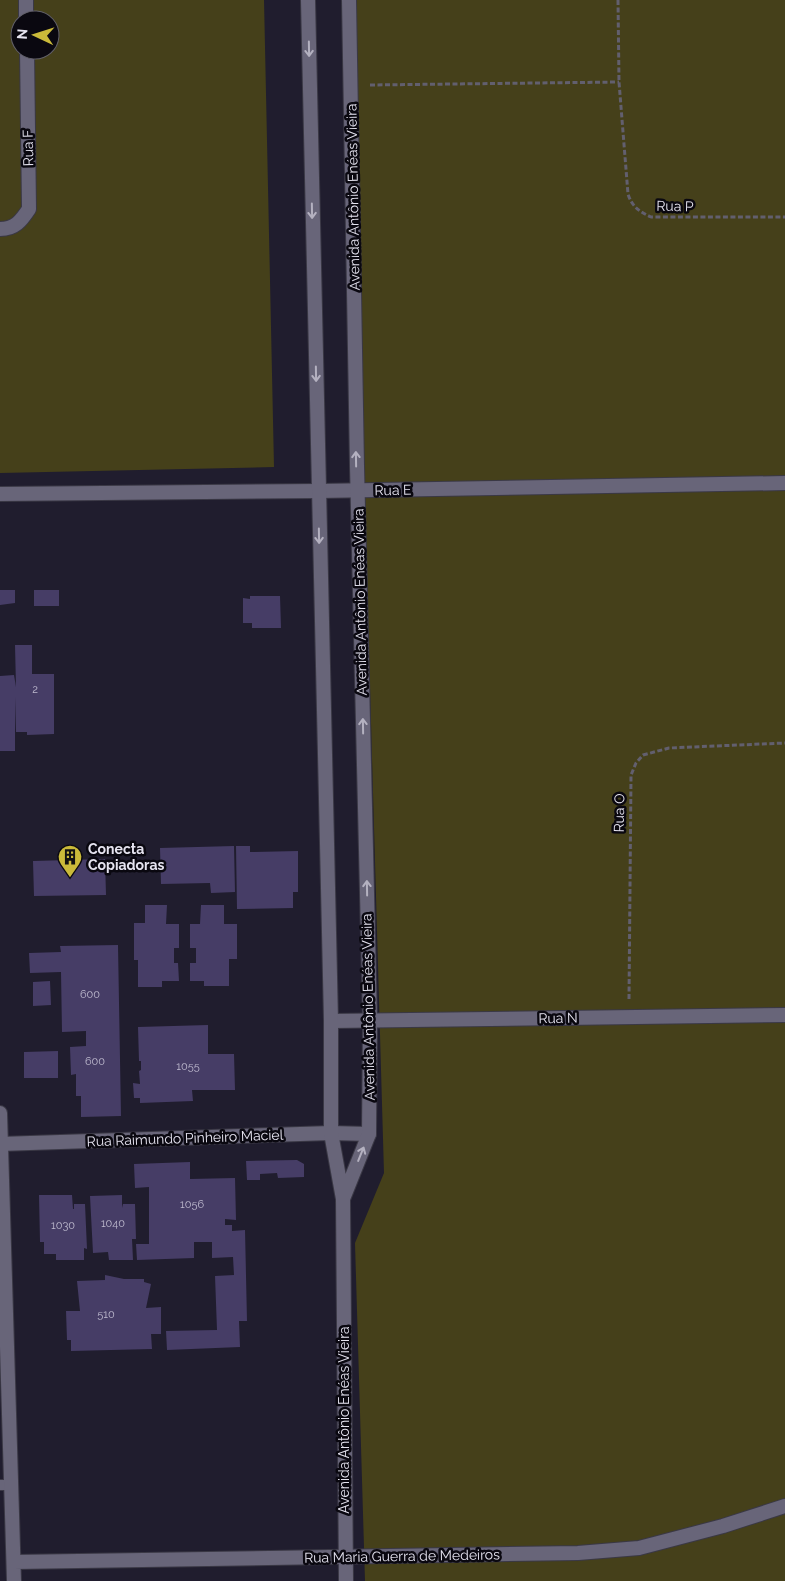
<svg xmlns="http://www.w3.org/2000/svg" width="785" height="1581" font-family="Raleway,sans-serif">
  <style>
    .green { fill: #45401a; fill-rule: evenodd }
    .building { fill: #463d66 }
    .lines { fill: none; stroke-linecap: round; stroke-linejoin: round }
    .service-casing { stroke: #3a3845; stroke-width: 12 }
    .minor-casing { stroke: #3a3845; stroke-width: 16 }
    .tertiary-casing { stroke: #3a3845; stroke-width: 16 }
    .path { stroke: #625f6e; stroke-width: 3; stroke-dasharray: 5 2.5; stroke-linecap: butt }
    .service { stroke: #686579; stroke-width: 10 }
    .minor { stroke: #686579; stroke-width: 14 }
    .tertiary { stroke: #686579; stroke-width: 14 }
    .oneway { stroke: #b4b1c0 }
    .labels { text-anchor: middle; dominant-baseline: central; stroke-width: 5; stroke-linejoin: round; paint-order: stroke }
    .number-label { font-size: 11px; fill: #bebace }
    .street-label { font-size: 14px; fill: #e6e4f0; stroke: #0a0810 }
    .poi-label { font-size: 14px; font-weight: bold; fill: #e6e4f0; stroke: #0a0810; text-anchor: start }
  </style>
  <rect width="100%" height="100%" fill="#201d2e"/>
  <path class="green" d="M0,0H264L274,467L0,473ZM20,20H50V50H20Z
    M356,0H785V1581H365L355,1243L384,1173L364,481Z"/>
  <path class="building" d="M0,590H15V603L0,605Z
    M34,590H59V606H34Z
    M250,596H280L281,628H252V623H243V598L250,599Z
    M15,645H32V674H54V734L27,735V732H16L15,697V751H0V676L14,675L16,687Z
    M234,846L235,892L211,893L210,883L161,884L160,848Z
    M236,846H250V852L298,851V892H293V908L237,909Z
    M105,859L106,895L34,896L33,861Z
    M145,905H167L166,924H179V948H174V963H178L179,981H162V987H138V960H134V923H145Z
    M201,905H224V924H237V959H229V986H204V981H190V963H196V948H190V924H200Z
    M118,945L121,1116L81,1117V1096H76V1074L71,1075L70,1047L86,1046V1031L62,1032L61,972L30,973L29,953L61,952L60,946Z
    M50,981L51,1005L33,1006V982Z
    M208,1025V1054H234L235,1090H192L193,1101L140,1103V1098H134L133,1083L140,1084L139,1071L141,1070V1061H139L138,1027Z
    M58,1051V1078H24V1052Z
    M297,1160L304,1164V1177L278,1178L277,1173L260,1174V1180H247L246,1161Z
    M190,1162V1179L235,1178L236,1220L225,1219V1225H232V1231L245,1230L247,1321H239L240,1347L167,1350L166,1331L217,1330L215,1276L234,1275L233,1257L212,1258V1242H194V1258L137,1260L136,1244H149V1187L135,1188L134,1164Z
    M39,1195H72L73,1209H74V1204H85L87,1249L84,1248V1260H56V1254H44V1242H40Z
    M122,1195V1208L123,1204H135L136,1239H132L133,1260H109L108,1252L93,1253L90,1196Z
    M105,1275L124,1279H144V1282L151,1284L146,1308L161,1307V1334H151L152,1349L71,1351V1340H67L66,1311H80L77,1281L105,1280Z"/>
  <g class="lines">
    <defs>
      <path id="service" d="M0,1485H10"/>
      <path id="minor" d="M26,0V20
        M0,229C15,229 21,221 29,209L27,50
        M0,494L318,491L785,483
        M331,1021L785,1015
        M0,1113L14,1581
        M0,1144L331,1133L369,1134
        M14,1562L578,1553L639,1548L723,1526L785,1506"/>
      <path id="tertiary" d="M308,0L331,1021V1133L343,1199L346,1581
        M343,1199L369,1134L370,1021L357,466L349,0"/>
    </defs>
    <use href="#service" class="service-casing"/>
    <use href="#minor" class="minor-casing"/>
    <use href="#tertiary" class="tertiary-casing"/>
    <path class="path" d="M618,0L619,82L628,194C632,207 640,212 651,217H785
      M370,85L619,82
      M629,999L631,775L636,763L643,755L669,748L785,743"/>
    <use href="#service" class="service"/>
    <use href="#minor" class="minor"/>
    <use href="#tertiary" class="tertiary"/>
  </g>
  <defs><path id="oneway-shaft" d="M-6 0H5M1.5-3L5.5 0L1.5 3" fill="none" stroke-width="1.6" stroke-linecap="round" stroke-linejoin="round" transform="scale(1.25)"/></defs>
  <g class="oneway">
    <use href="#oneway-shaft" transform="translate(309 49) rotate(89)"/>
    <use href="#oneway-shaft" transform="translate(312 211) rotate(89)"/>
    <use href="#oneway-shaft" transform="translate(316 374) rotate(89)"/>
    <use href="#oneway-shaft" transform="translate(356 459) rotate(-91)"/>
    <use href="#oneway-shaft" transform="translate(319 536) rotate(89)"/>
    <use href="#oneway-shaft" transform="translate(363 726) rotate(-91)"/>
    <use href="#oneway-shaft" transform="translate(367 888) rotate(-91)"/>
    <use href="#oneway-shaft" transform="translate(361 1154) rotate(-68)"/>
  </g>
  <defs>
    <symbol id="building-pin" viewBox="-11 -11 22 30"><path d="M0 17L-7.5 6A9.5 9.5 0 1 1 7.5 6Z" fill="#caba3a" stroke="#0a0810"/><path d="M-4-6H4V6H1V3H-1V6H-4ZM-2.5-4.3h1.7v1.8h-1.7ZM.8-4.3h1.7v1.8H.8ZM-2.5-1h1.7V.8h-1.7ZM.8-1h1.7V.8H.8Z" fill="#111"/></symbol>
  </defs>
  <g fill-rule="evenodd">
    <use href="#building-pin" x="56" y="843" width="28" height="38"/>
  </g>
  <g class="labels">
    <g class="number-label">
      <text x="35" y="689">2</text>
      <text x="90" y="994">600</text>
      <text x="95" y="1061">600</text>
      <text x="188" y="1066">1055</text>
      <text x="192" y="1204">1056</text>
      <text x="113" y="1223">1040</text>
      <text x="63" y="1225">1030</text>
      <text x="106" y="1314">510</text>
    </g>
    <g class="street-label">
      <text transform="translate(28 148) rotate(-91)">Rua F</text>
      <text transform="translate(353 197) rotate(-91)">Avenida Antônio Enéas Vieira</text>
      <text transform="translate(675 206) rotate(1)">Rua P</text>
      <text transform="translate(393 490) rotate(-1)">Rua E</text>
      <text transform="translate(360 602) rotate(-91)">Avenida Antônio Enéas Vieira</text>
      <text transform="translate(619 813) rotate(-89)">Rua O</text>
      <text transform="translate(368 1007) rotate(-91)">Avenida Antônio Enéas Vieira</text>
      <text transform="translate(558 1018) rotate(-1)">Rua N</text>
      <text transform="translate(185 1138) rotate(-2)">Rua Raimundo Pinheiro Maciel</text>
      <text transform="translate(344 1420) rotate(-90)">Avenida Antônio Enéas Vieira</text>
      <text transform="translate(402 1556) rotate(-1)">Rua Maria Guerra de Medeiros</text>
    </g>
    <g class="poi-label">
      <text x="88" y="849">Conecta<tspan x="88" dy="16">Copiadoras</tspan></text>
    </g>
  </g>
  <g transform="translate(35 35) rotate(274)"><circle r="24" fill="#0a0810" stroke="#62606a"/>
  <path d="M0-4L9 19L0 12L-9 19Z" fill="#caba3a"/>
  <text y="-8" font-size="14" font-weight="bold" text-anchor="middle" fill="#e6e4f0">N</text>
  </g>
</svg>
